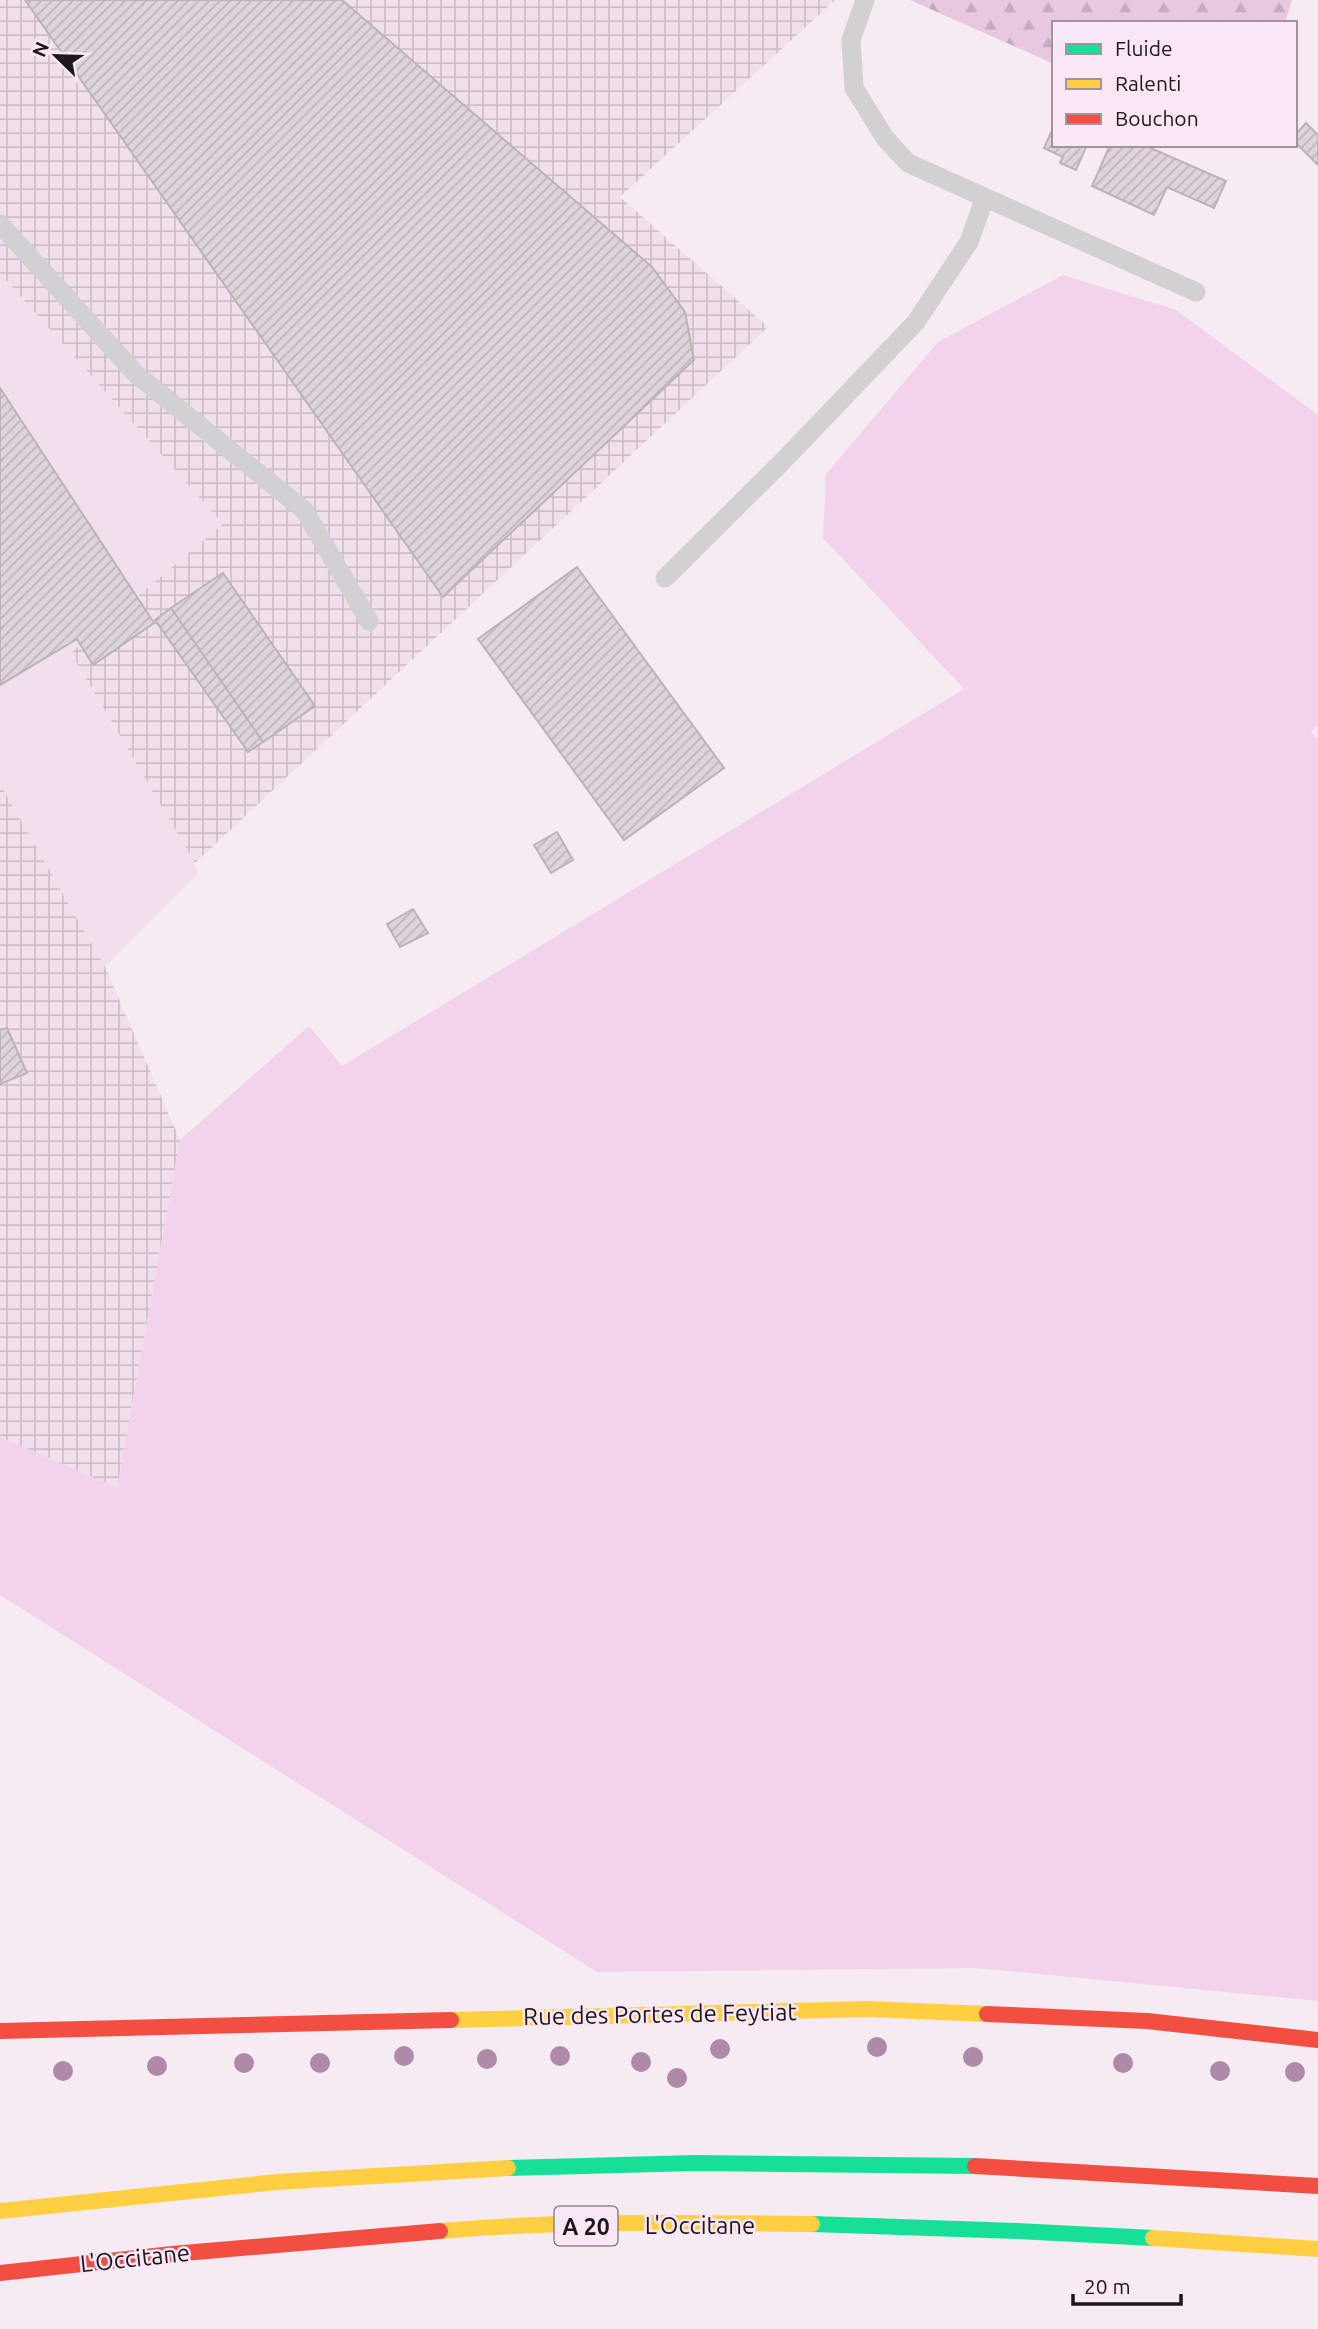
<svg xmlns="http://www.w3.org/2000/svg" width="1318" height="2329" font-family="Ubuntu,sans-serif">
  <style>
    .built { fill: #f2dfed }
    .industrial { fill: url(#industrial-grid) }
    .grass { fill: #f2d3eb }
    .forest { fill: url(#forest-firs) }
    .building { fill: url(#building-hatch); stroke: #bbb3b9; stroke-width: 2 }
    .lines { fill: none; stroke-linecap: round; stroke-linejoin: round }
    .lane { stroke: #d2d0d2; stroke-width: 19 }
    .fast { stroke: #16e098; stroke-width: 16 }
    .slow { stroke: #ffcf43; stroke-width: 16 }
    .jam { stroke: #f24e42; stroke-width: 16 }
    .tree { fill: #ae89a8 }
    .labels { text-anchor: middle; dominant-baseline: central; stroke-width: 5; stroke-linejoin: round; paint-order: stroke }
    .shield { fill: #fae7f6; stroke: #5f555d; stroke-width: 2 }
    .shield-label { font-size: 23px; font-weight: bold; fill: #1d171c }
    .street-label { font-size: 24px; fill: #1d171c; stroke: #fae7f6 }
  </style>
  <defs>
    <pattern id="industrial-grid" width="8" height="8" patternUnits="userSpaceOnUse" patternTransform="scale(1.75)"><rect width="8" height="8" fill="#f2dfed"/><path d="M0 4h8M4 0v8" fill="none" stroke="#cfbfcb"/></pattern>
    <pattern id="forest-firs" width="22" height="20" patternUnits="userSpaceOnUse" patternTransform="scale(1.75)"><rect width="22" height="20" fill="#e7c8e0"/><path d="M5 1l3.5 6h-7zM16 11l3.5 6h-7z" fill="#c6abc0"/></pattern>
    <pattern id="building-hatch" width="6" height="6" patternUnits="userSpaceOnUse" patternTransform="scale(1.75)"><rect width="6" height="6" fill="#ddd4db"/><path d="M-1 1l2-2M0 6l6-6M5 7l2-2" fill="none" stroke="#bdb5bb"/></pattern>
  </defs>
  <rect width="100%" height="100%" fill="#f6ebf3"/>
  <path class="built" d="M0,273L224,525L71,653L195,863L198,874L105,967L0,784Z"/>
  <path class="industrial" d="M0,0H835L620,197L768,327L195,863L71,653L223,524L0,273Z
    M0,784L105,967L180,1140L117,1488L0,1437Z"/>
  <path class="grass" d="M1063,275L1176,310L1318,415V725L1311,732L1318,739V2001L976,1968L597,1972L0,1595V1437L117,1488L180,1140L309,1026L342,1066L964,689L823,538L826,474L938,342Z"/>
  <path class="forest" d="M910,0H1292L1285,23H1054V64Z"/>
  <path class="building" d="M25,0H342L652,267L685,312L694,360L443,597Z
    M1306,123L1318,135V165L1295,142V135Z
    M1054,126V145H1087L1076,170L1060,163L1063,157L1044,148Z
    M1110,145H1144L1226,181L1214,208L1167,187L1154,215L1092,186Z
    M0,388L154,623L93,665L77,639L0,685Z
    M577,567L724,768L624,840L478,639Z
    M223,573L315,706L263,742L171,608Z
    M171,608L263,742L248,752L155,620Z
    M557,832L573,860L551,873L534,845Z
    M413,909L428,933L400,947L387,924Z
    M7,1028L27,1073L0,1084V1030Z"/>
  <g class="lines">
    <path class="lane" d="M865,0L851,40L854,88L885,138L908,163L1196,292
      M0,224L136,374L304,510L369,621
      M665,578L782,462L916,322L969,242L985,197"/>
    <path class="fast" d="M508,2168L695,2163L975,2166
      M812,2224L1017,2231L1153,2238"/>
    <path class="slow" d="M451,2020L867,2009L987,2014
      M0,2211L277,2182L508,2168
      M440,2231C564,2220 688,2223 812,2224
      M1153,2238L1318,2249"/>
    <path class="jam" d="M987,2014L1147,2021L1318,2040
      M0,2031L451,2020
      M975,2166L1318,2186
      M0,2273L172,2254L440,2231"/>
  </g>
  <g class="tree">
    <circle cx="877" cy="2047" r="10"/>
    <circle cx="720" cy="2049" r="10"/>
    <circle cx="404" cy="2056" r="10"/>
    <circle cx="560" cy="2056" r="10"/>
    <circle cx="973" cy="2057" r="10"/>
    <circle cx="487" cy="2059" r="10"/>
    <circle cx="641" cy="2062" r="10"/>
    <circle cx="244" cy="2063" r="10"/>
    <circle cx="320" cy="2063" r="10"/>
    <circle cx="1123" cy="2063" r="10"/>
    <circle cx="157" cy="2066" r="10"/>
    <circle cx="63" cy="2071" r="10"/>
    <circle cx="1220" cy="2071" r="10"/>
    <circle cx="1295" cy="2072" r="10"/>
    <circle cx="677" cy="2078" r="10"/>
  </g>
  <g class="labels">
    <rect class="shield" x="554.5" y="2206.5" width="63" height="39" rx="5"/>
    <g class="shield-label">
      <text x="586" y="2226">A 20</text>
    </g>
    <g class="street-label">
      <text transform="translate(660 2014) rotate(-1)">Rue des Portes de Feytiat</text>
      <text x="700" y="2225">L'Occitane</text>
      <text transform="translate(135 2258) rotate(-6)">L'Occitane</text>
    </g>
  </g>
  <rect x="1052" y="21" width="245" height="126" fill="#fae7f6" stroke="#a2949f" stroke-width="2"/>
  <rect x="1066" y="44" width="35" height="10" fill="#16e098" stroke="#a2949f" stroke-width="2"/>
  <text x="1115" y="56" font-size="21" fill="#1d171c">Fluide</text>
  <rect x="1066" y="79" width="35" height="10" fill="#ffcf43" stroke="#a2949f" stroke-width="2"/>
  <text x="1115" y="91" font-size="21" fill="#1d171c">Ralenti</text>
  <rect x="1066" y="114" width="35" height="10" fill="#f24e42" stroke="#a2949f" stroke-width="2"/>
  <text x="1115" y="126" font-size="21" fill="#1d171c">Bouchon</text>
  <g transform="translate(56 56) rotate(293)" stroke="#fae7f6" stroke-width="5" paint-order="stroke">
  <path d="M0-5L12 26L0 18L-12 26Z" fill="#1d171c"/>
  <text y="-10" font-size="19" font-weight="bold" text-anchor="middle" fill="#1d171c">N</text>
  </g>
  <path d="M1073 2294v10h108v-10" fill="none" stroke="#1d171c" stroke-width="3.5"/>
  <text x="1084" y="2294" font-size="21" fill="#1d171c" stroke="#fae7f6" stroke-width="5" paint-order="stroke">20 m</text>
</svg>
